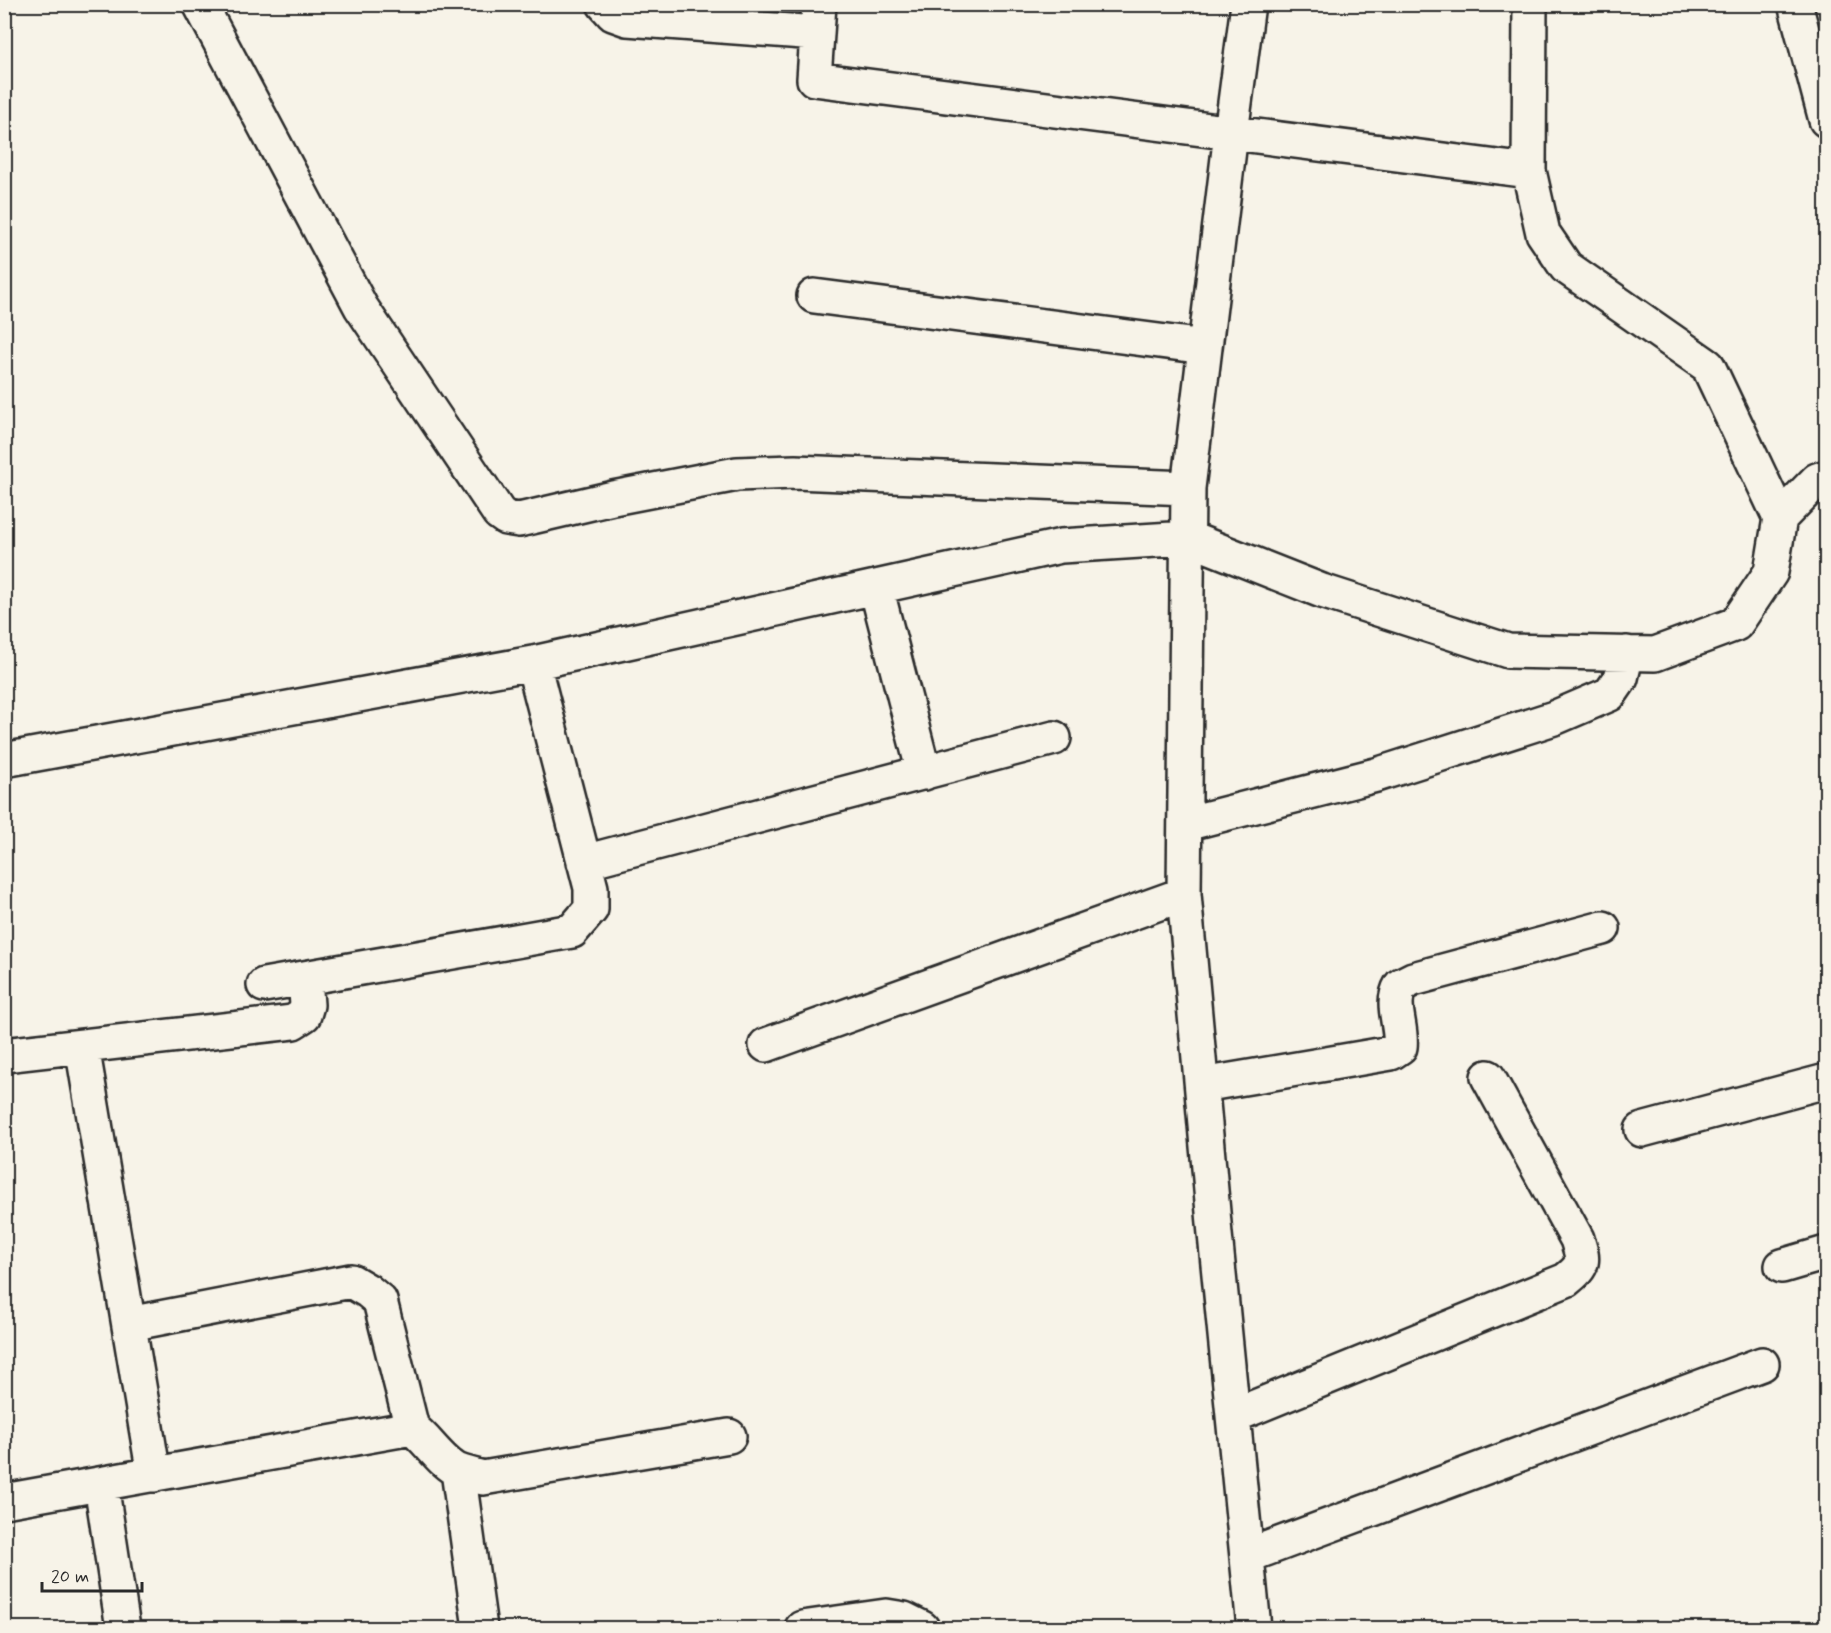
<svg xmlns="http://www.w3.org/2000/svg" width="1831" height="1633" font-family="Mynerve,sans-serif">
  <style>
    .lines { fill: none; stroke-linecap: round; stroke-linejoin: round }
    .minor-casing { stroke: #2b2b2b; stroke-width: 38 }
    .minor { stroke: #f7f3e8; stroke-width: 33 }
  </style>
  <rect width="100%" height="100%" fill="#f7f3e8"/>
  <filter id="ink" filterUnits="userSpaceOnUse"><feTurbulence type="fractalNoise" baseFrequency=".0167" numOctaves="2"/><feDisplacementMap in="SourceGraphic" scale="12" xChannelSelector="R" yChannelSelector="G"/><feConvolveMatrix kernelMatrix="1 2 1 2 8 2 1 2 1" color-interpolation-filters="sRGB"/></filter>
  <g filter="url(#ink)">
    <g class="lines">
      <defs>
        <path id="minor" d="M200,4L361,307L499,513L506,518L519,520L613,498L737,474L795,472L1188,488
          M604,4L613,14L627,19L817,33
          M819,4L814,79L1529,171
          M1248,4L1231,133L1188,488L1184,894L1215,1234L1254,1628
          M1530,4L1529,171L1543,233L1566,267L1708,366L1780,518
          M1795,4L1826,120
          M814,296L1205,347
          M876,587L924,773
          M4,760L533,663L1061,546L1188,538L1322,591L1508,651L1655,654L1736,624L1771,572L1780,518L1817,480L1826,477
          M1185,824L1376,775L1554,718L1610,694L1621,678L1627,653
          M584,862L1054,738
          M264,985L572,931L591,909V888L533,663
          M766,1045L1184,894
          M82,1046L154,1475
          M4,1055L293,1022L304,1015L307,1005L305,978
          M1202,1085L1391,1053L1400,1047C1403,1026 1389,1005 1401,985L1413,979L1603,928
          M1642,1130L1826,1081
          M1782,1266L1826,1253
          M129,1324L351,1281L368,1291L380,1301L412,1428
          M1233,1416L1566,1280C1585,1265 1584,1261 1577,1239L1488,1077
          M458,1471L480,1628
          M101,1484L123,1628
          M4,1501L412,1428C428,1440 442,1464 459,1471C467,1474 476,1476 483,1478L729,1436
          M1247,1556L1762,1364
          M802,1628L886,1616L904,1619L922,1628"/>
      </defs>
      <use href="#minor" class="minor-casing"/>
      <use href="#minor" class="minor"/>
    </g>
  </g>
  <rect width="1831" height="1633" fill="none" stroke="#f7f3e8" stroke-width="24"/>
  <rect x="12" y="12" width="1807" height="1609" fill="none" stroke="#2b2b2b" stroke-width="2" filter="url(#ink)"/>
  <path d="M42 1582v9h100v-9" fill="none" stroke="#2b2b2b" stroke-width="3"/>
  <text x="51" y="1582" font-size="18" fill="#2b2b2b" stroke="#f7f3e8" stroke-width="4.5" paint-order="stroke">20 m</text>
</svg>
